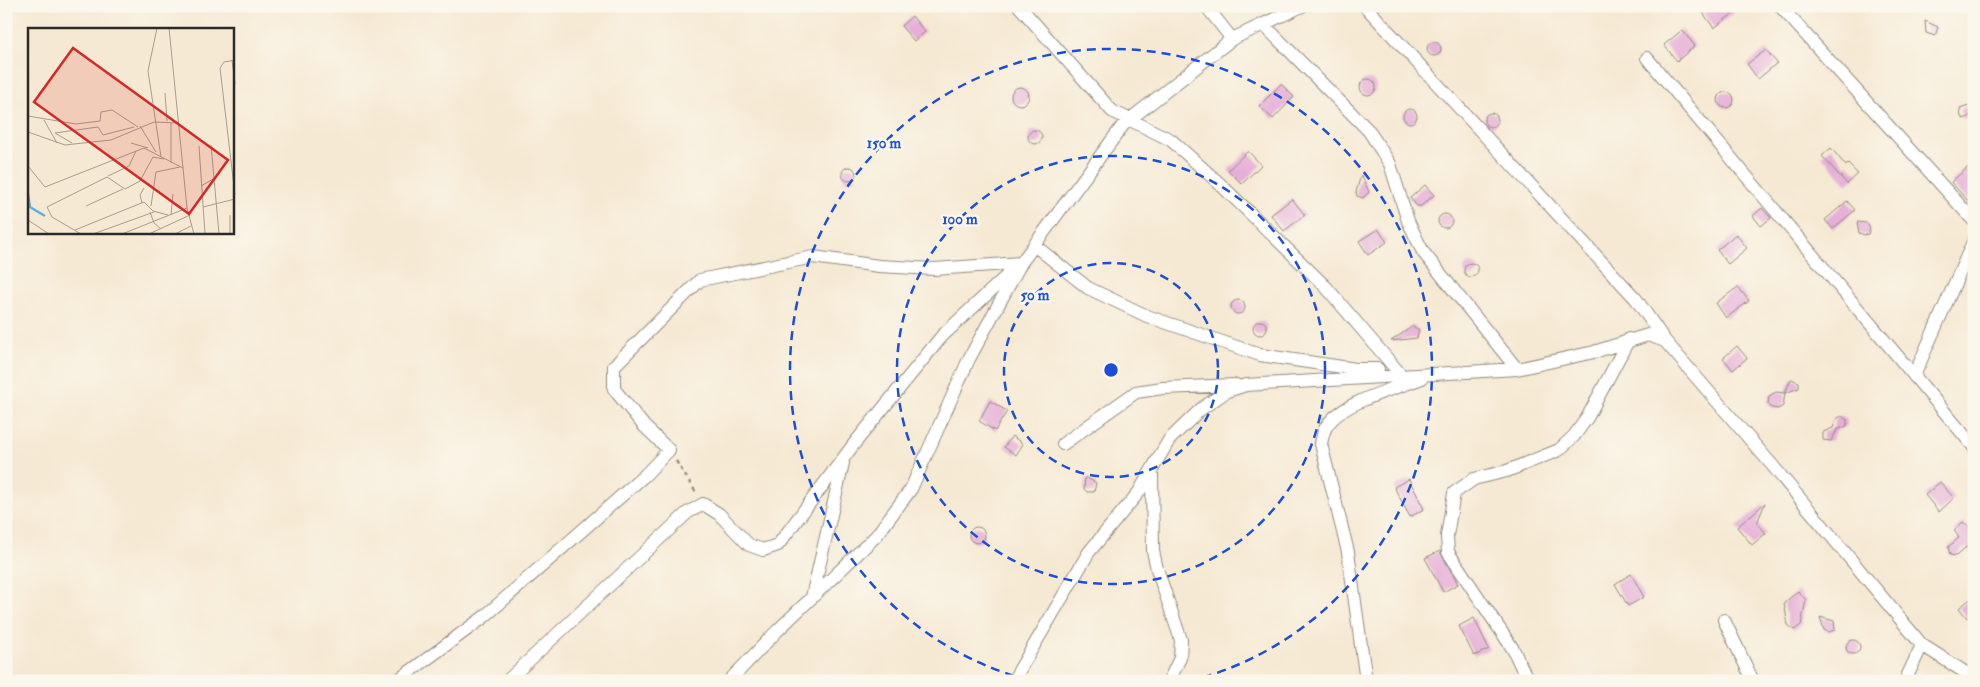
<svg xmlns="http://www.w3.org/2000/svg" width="1980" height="687" font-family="'IM FELL Double Pica',serif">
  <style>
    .building { fill: #e6afd8 }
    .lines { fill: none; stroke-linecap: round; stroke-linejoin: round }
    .street-casing { stroke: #908a7f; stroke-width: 14 }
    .path { stroke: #908a7f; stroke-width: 2.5; stroke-dasharray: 4 4; stroke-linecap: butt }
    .street { stroke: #fff; stroke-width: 12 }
    .ring { fill: none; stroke: #1d4ed8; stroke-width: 2.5; stroke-dasharray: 9 6 }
    .inset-river { fill: none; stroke: #5db2d9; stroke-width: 2.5 }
    .inset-road { fill: none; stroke: #a49d90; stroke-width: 1 }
    .view { fill: #d62828; fill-opacity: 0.15; stroke: #d62828; stroke-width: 2.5 }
    .inset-edge { fill: none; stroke: #2b2b2b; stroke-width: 2.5 }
    .centre { fill: #1d4ed8; stroke: #fbf7ec; stroke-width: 2.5 }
    .ring-label { font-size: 15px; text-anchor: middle; font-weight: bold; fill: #1d4ed8; stroke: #fbf7ec; stroke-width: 5; stroke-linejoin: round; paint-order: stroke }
  </style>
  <rect width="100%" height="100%" fill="#fbf7ec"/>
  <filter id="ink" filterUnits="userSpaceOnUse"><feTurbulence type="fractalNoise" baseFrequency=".02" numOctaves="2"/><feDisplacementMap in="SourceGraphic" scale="10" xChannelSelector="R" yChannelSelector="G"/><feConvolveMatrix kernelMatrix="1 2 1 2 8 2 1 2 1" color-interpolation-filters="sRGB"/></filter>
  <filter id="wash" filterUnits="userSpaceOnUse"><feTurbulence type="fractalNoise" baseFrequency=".0096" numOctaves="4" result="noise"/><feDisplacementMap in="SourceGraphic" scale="20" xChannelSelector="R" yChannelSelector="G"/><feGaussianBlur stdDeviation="1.12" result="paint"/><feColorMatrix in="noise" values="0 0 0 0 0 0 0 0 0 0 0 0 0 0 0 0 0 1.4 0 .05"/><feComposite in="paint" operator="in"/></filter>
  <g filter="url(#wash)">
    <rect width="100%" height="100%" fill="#f5e9d3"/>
    <g id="blocks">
      <path class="building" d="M1713,6H1729L1734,13L1714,28L1703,13Z
        M912,16L925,32L914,41L901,26Z
        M1925,21L1938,27L1935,36L1926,33Z
        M1682,30L1695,46L1677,61L1664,45Z
        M1427 49a7 7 0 1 1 14 0a7 7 0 1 1-14 0Z
        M1766,50L1777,63L1758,79L1747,64Z
        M1360 87a8 8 0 1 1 16 0a8 8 0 1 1-16 0Z
        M1281,84L1294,97L1273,119L1259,106Z
        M1011 96a9 9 0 1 1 18 0a9 9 0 1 1-18 0Z
        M1718 100a8 8 0 1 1 16 0a8 8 0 1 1-16 0Z
        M1974,104L1970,116L1964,119L1961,117L1960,109Z
        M1403 116a7 7 0 1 1 14 0a7 7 0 1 1-14 0Z
        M1484 120a7 7 0 1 1 14 0a7 7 0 1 1-14 0Z
        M1028 137a7 7 0 1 1 14 0a7 7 0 1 1-14 0Z
        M1831,148L1846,166L1848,164L1858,174L1847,184L1822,156Z
        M1248,151L1261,165L1242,184L1228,170Z
        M1974,162V208L1951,182Z
        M842 174a7 7 0 1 1 14 0a7 7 0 1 1-14 0Z
        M1361,175L1369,192L1363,198L1357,196L1356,192Z
        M1425,185L1434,195L1421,206H1417L1410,198Z
        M1292,199L1305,215L1284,231L1271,215Z
        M1847,201L1855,210L1833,229L1825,220Z
        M1762,208L1771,218L1761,226L1753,216Z
        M1438 221a7 7 0 1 1 14 0a7 7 0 1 1-14 0Z
        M1857,222L1867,223L1870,229L1868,234L1864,235L1859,233Z
        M1378,229L1387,242L1368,255L1359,241Z
        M1736,234L1747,248L1728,264L1717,250Z
        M1464 270a7 7 0 1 1 14 0a7 7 0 1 1-14 0Z
        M1738,287L1749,301L1726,318L1716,303Z
        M1231 307a7 7 0 1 1 14 0a7 7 0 1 1-14 0Z
        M1253 328a7 7 0 1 1 14 0a7 7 0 1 1-14 0Z
        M1413,326L1419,330L1417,338L1391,341Z
        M1737,346L1747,358L1733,370L1723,358Z
        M1791,379L1799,382V388L1785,393L1783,406L1778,409L1772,408L1768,404L1769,396L1776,392L1785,393Z
        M990,401L1007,411L995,431L979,421Z
        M1842,416L1847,420V426L1837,430L1831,441L1823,440V432L1833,428L1836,419Z
        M1012,436L1023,444L1016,455L1004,447Z
        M1085,477L1096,483L1094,492H1087L1084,489Z
        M1409,479L1424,509L1410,517L1394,487Z
        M1940,482L1954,498L1939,512L1925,495Z
        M1765,503L1757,523L1766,533L1752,545L1737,527Z
        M1963,522L1968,527L1974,523V556L1966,547L1956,556L1950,555L1948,547L1959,538L1954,530Z
        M969 535a8 8 0 1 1 16 0a8 8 0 1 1-16 0Z
        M1440,551L1458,584L1443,592L1425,558Z
        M1631,574L1644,597L1628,606L1615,584Z
        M1798,591L1806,600L1801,625L1794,630L1788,625L1784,603Z
        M1974,596V612L1967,618L1959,608Z
        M1820,617L1834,621L1835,630L1828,632L1824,630Z
        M1474,618L1489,649L1474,656L1459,626Z
        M1846 647a7 7 0 1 1 14 0a7 7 0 1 1-14 0Z"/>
    </g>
  </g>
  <g filter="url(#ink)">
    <use href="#blocks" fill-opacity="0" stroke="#908a7f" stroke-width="1"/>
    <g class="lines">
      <defs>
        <path id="street" d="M1019,6L1112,111L1171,140L1220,184L1326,287L1401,375
          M1206,6L1232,39
          M1365,6L1636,299L1665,341L1772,465L1922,645L1974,678
          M1780,6L1974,221
          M1263,24L1369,131L1390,164L1408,221L1423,252L1517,369
          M1647,58L1974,447
          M1034,245L1088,288L1147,316L1260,355L1356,369H1378
          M1914,376L1974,240
          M1063,444L1136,392L1163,388L1236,385
          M1152,474L1153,551L1157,569L1181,640L1180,658L1169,681
          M812,597L843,463
          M1724,620L1753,681
          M397,681L484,617L645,475L669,450L644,426L614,389V366L700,280L813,257L879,266L934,269L1021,263
          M507,681L687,513L703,504L719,514L749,545L763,550L778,545L854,444L942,336L1012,271
          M729,681L777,631L876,536L911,489L969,359L1021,263L1124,124L1232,39L1302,6
          M1013,681L1089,552L1139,492L1169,440L1201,409L1227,391L1246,385L1517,369L1594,352L1648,335L1665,341
          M1366,681L1348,552L1321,444C1322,439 1323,433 1325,429C1337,403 1397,388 1422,378
          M1528,681L1513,649L1448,552L1447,536L1454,493L1474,479L1507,471L1559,450L1574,436L1587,418L1629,339
          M1905,681L1922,645"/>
      </defs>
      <use href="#street" class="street-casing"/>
      <path class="path" d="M676,461L697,494"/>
      <use href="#street" class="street"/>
    </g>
  </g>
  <g class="ring">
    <circle cx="1111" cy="370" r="107"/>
    <circle cx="1111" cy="370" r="214"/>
    <path d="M1028 680A321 321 0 1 1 1194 680"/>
  </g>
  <g transform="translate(28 28)">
    <rect width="206" height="206" fill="#f5e9d3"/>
    <path class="inset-river" d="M0,166L2,179L17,188"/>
    <path class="inset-road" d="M129,0L120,43L133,129M141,0L159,180L166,206M204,32L207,56M207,32L196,34L192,40L207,167M137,65L139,93M0,88L48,96L72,93L73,84L84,82L110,99M16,92L29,115M143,95V135M112,98L128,124M0,104L37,117L83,112L126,94L151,95M44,115L27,105L70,99L75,107L106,99M103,115L120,120M183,117L191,206M171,118L177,206M0,138L17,159L116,120L155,140M80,148L101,138L108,123M173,158L187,150M114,175L112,167L116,160M58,178L95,161M123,178L128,144L152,139M175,179L207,171M122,184L126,195L133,201M143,187L145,166M0,192L21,206M47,202L116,174L125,183L140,187M53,206L24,189L19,179L79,149L97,161L112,153L125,129L136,131M65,206L126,184M94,206L159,180M121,206L162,187M147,206L163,198M202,206V187"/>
    <path class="view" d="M45,20L200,132L161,186L6,74Z"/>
    <rect width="206" height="206" class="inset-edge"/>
  </g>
  <circle cx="1111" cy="370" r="8" class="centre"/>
  <g class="ring-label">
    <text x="884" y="148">150 m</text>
    <text x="960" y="224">100 m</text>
    <text x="1035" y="300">50 m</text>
  </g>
  <rect width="1980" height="687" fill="none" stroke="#fbf7ec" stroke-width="25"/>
</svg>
